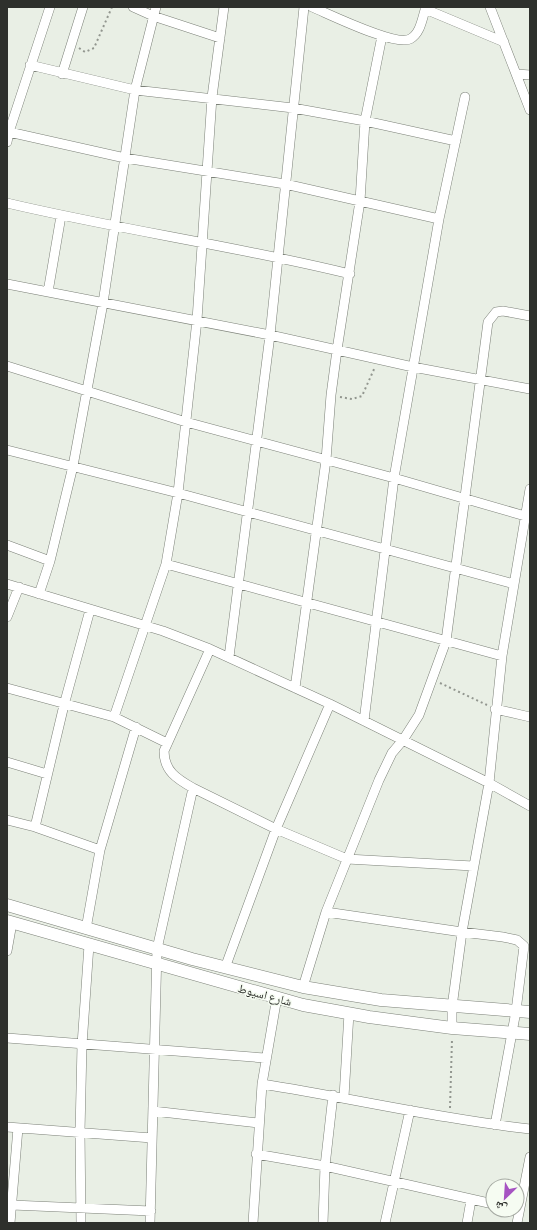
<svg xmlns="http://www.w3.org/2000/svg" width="537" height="1230" font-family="Barlow,'Noto Naskh Arabic',sans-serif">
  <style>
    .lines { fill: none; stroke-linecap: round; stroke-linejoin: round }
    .minor-casing { stroke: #7c8178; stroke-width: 10 }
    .tertiary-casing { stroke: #7c8178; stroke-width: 13 }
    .path { stroke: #92968f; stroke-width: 2; stroke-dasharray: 2 3; stroke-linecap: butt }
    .minor { stroke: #fff; stroke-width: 9 }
    .tertiary { stroke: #fff; stroke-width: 12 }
    .labels { text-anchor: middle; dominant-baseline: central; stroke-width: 3; stroke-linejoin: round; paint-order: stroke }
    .street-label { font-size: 12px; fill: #2e302c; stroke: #f6fcf2 }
  </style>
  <rect width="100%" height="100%" fill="#e9efe5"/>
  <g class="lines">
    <defs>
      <path id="minor" d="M50,7L9,132L125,158L285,184L439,219
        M133,7L153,16L220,38
        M312,7C329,14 396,47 410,39C421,33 422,18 426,7
        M490,7L530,110
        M425,9L504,42
        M30,65L135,90L293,108L365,121L456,141
        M62,74L83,7
        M517,74L530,75
        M7,142L9,132
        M7,203C121,230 236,246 350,274
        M7,284L270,335L413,367L530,389
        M48,292L61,216
        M7,366L186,422L394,478L525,516
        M7,450L178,493L514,584
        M7,545L50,561L73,466L103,303L135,90L156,7
        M166,564L502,656
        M7,584L163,631L210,649L330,704L489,783L502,656L530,489
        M39,594L50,561
        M7,617L19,587
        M229,657L270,335L304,7
        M7,688L114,717L167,743
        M295,688L326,460L331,395L337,350L360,201L365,121L382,36
        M495,709L530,717
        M114,717L166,564L178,493L197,320L212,97L224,7
        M364,721L394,478L439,219L465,97
        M7,762L47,774
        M193,788L276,829L347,859L473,866
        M7,820L35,827L100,850
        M35,827L64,705L90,610
        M326,912L462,932L503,937L517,940L524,946L516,1011L495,1125
        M86,929L100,850L136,727
        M7,951L12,923
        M225,968L276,829L330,704
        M303,987L326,912L379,780L392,753L403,740L419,715L446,641L488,322L496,312L503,311L530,316
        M452,1028V1007L462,932L489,783L530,806
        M7,1038L265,1058
        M262,1084C351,1098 440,1119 530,1129
        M344,1097L349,1013
        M153,1111L258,1123
        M7,1127L152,1138
        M256,1154L325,1166L493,1204
        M12,1205L151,1211
        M10,1223L18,1128
        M81,1223L80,1132L82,1045L89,945
        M150,1223L157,949L193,788C177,779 164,771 164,751L210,649
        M253,1223L262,1084L277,997
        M323,1223L325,1166L333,1095
        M385,1223L410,1110
        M467,1223L471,1200
        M517,1223L530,1157"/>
      <path id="tertiary" d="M7,905L192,959L303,987L381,1000L530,1012
        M7,921L303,1005L369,1017L452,1028L530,1034"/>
    </defs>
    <use href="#minor" class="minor-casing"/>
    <use href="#tertiary" class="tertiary-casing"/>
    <path class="path" d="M79,48L85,52L94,48L112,7
      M340,397L352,399L362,396L375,367
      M440,683L487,705
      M450,1108L452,1039"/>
    <use href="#minor" class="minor"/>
    <use href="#tertiary" class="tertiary"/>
  </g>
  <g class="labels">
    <g class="street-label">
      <text transform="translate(265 994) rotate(15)">شارع اسيوط</text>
    </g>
  </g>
  <rect width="537" height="1230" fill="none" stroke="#2e302c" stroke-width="16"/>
  <g transform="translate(505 1198) rotate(205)"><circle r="19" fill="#f6fcf2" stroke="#a6aaa3"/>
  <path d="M0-3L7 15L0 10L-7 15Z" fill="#a653c2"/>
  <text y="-6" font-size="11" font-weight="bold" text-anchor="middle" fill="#2e302c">ش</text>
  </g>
</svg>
